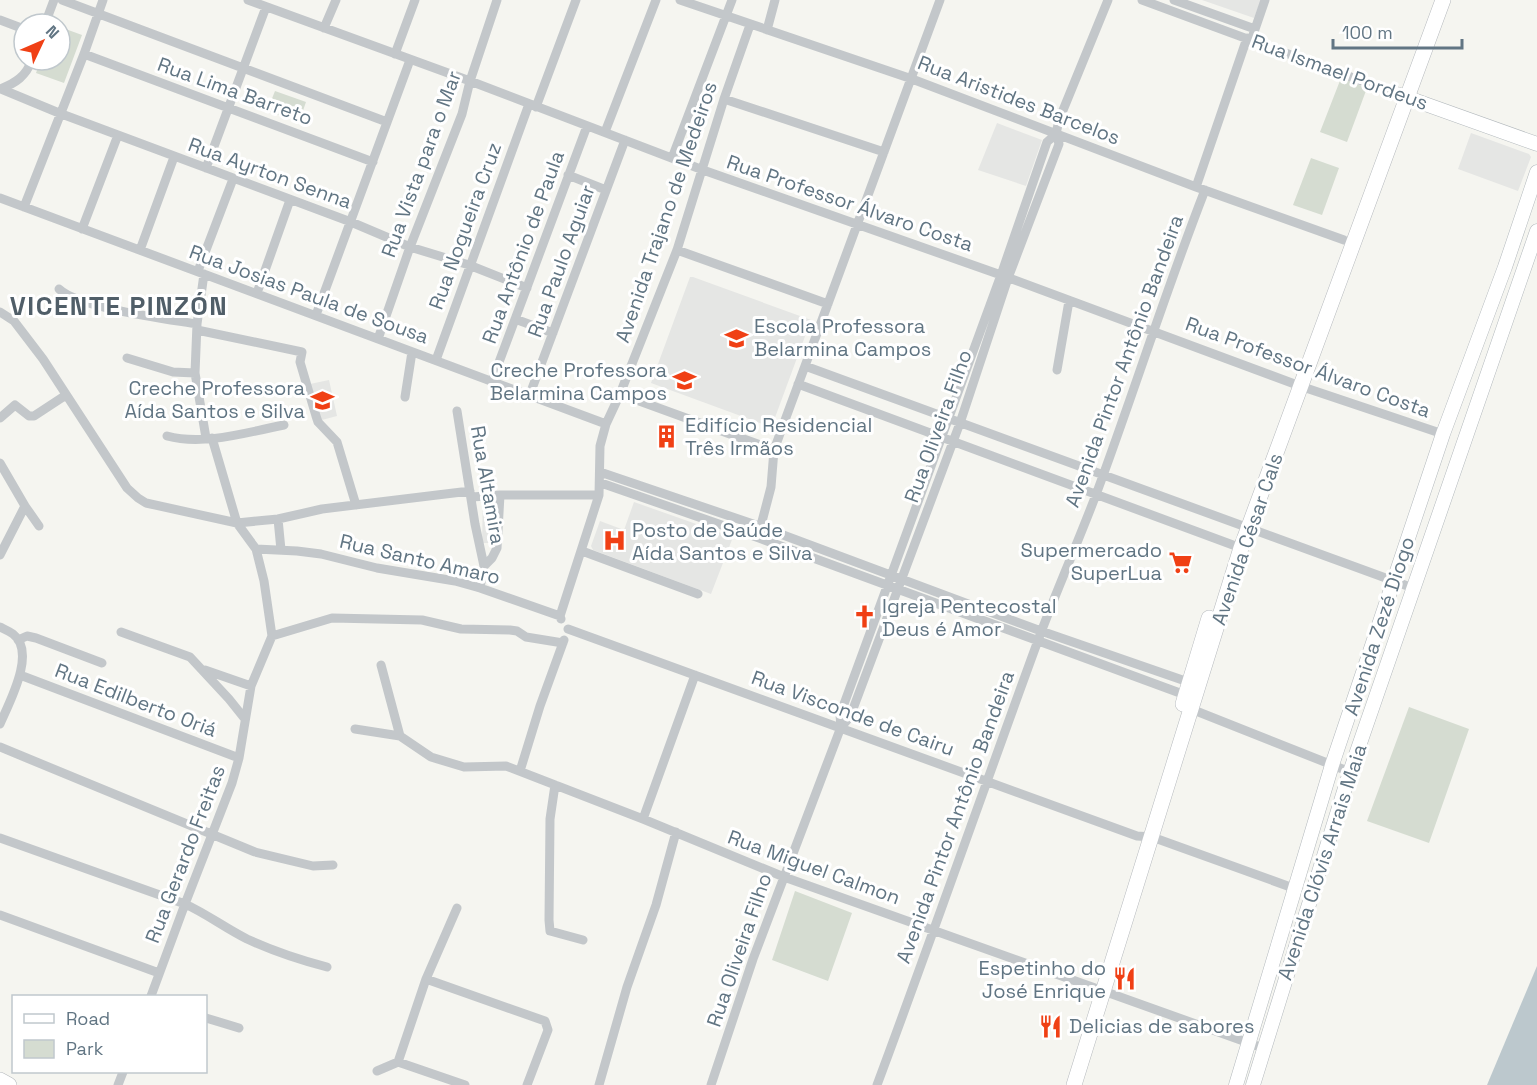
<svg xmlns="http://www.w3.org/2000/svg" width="1537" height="1085" font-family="'Space Grotesk',sans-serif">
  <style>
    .built { fill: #e5e6e4 }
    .green { fill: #d5dcd1 }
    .water { fill: #bcc8cd }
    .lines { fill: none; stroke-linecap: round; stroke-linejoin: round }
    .secondary-casing { stroke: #b3b9bd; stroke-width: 15 }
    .primary-casing { stroke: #b6babe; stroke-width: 16 }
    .minor { stroke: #c3c7ca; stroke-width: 9 }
    .secondary { stroke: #fff; stroke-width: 14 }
    .primary { stroke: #fff; stroke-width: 15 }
    .labels { text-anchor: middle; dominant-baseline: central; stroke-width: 6; stroke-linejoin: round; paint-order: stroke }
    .street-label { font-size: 20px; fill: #617583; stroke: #fff }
    .poi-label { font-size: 20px; fill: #617583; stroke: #fff; text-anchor: start }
    .district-label { font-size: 26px; font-weight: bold; letter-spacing: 1.5px; fill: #505e68; stroke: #fff }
  </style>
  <rect width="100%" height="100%" fill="#f5f5f0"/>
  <path class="built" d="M1202,0H1261L1254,18Z
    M997,123L1042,140L1026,186L978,170Z
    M1471,133L1529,154L1531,157L1518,191L1458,169Z
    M690,277H693L811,320L773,423L768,426L651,383Z
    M329,380L337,416L318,421L310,384Z
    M483,497H498L496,543H482Z
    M634,502L733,537L711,594L593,550L591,546L600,521L624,530Z"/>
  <path class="green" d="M60,27L82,35L64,83L36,73L41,60H60Z
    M1341,78L1367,88L1347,142L1320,132Z
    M275,91L306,102L299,122L267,111Z
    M1311,158L1339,168L1322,215L1293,205Z
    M1409,707L1469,729L1429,843L1367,821Z
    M795,891L852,913L828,981L772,960Z"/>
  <path class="water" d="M1537,966V1085H1487Z"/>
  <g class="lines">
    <defs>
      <path id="secondary" d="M1397,94L1537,144
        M1236,1085L1332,765L1443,434L1505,267L1537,172
        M1253,1085L1350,772L1537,231"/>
      <path id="primary" d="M1183,704L1209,618
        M0,1080L9,1085
        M1074,1085L1241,548L1443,0"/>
    </defs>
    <use href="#secondary" class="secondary-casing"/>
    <use href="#primary" class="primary-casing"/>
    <path class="minor" d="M62,0L387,122
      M248,0L470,81L703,170L1001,275L1300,386L1443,434
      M680,0L912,79L1196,187L1344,240
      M1142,0L1397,94
      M1174,0L1255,29
      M0,20L24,29
      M45,24L54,0
      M324,28L336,0
      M767,30L775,0
      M1253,35L1265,0
      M84,54L373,162
      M395,54L415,0
      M0,89C16,83 26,76 32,60
      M1,89L59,113L351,222L410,247L469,265L527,288
      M724,99L884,152
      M536,107L576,0
      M605,132L656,0
      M672,158L732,0
      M206,168L266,7
      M568,175L606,190
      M1196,187L1247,38
      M0,198L606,424
      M24,207L84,54L103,0
      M82,229L118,135
      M140,250L174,157
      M677,250L828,304
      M198,271L233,179
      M204,274L197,324L195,373L206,438
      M59,289C79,308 167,319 197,324
      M257,293L290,200
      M0,312L14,321L43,359L127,488L138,498L146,503L237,523L278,519L322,509L470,491
      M316,315L410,60
      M515,319L553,333
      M197,330L302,352L300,362L316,416L318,422L337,442L356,505
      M378,339L410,247L462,114L470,81L497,0
      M127,358L173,372L195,373
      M436,360L529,104
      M805,366L1413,588
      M1057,370L1069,301
      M492,381L587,126
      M798,384L1241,548
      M530,394L625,140
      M620,394L774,450
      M405,397L412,352
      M457,411L475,524L484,566
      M0,418L15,405L29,416H34L66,395
      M167,436C204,446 248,432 284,425
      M0,463L25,506L0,555
      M600,472L759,526L1041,631L1194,684
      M601,483L759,538L1188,696
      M472,497L500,495H599
      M25,506L39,526
      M278,519L281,550
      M759,533L771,487L774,450L940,0
      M256,549L297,551L321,554L377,568L455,581L480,588L560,616L561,619
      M582,551L698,594
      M480,588L484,566L492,558L497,548L500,495
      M560,616L599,495L600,446L606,424L620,394L677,250L724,99L750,25
      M0,627C4,629 9,631 13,634C37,652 9,703 0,724
      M568,629L1137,836L1152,837L1296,889
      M121,632L190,657L229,699L245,719
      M272,636L332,618L422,620L461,629L510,630L517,631L526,637L563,643
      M18,640L27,636L36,638L102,663
      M381,665L400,736
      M205,670L251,686
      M20,675L239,758
      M1191,709L1350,772
      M841,727L840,715L1001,275L1047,142L1056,134
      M355,729L400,736L431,757L464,767L506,766L643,819L784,877L1263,1048
      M0,747L255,852L313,866L333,865
      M520,771L540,706L564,640
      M555,785L550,819L549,920L550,931L583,940
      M643,819L695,675
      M0,838L185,904C207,914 225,928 247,939C273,951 300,960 327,967
      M0,915L159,973
      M426,979L545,1021L548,1030L527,1085
      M151,996L185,904L232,783L239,758L251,686L272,636L264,581L256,549L237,523L212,438
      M206,1018L239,1028
      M398,1062L426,979L457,908
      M377,1071L398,1062L465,1085
      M118,1085L123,1072
      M599,1085L627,987L656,905L676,832
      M711,1085L753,959L841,727L850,717L960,423L1008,278L1059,144L1056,134L1059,120L1108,0
      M877,1085C933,935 985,785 1040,635C1058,587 1079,540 1097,492C1134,392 1166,290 1205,190"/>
    <use href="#secondary" class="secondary"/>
    <use href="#primary" class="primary"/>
  </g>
  <defs>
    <symbol id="school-bare" viewBox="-9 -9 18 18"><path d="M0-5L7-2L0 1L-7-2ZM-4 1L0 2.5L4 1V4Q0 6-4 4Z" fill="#f04015" stroke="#fff" stroke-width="2.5" paint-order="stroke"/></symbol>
    <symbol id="building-bare" viewBox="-9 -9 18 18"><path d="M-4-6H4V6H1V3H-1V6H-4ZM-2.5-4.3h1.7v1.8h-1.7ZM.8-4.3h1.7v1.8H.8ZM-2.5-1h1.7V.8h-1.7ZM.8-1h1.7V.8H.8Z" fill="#f04015" stroke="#fff" stroke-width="2.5" paint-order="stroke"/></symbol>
    <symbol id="hospital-bare" viewBox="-9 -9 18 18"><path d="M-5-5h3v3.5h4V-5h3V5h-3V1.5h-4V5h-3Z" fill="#f04015" stroke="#fff" stroke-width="2.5" paint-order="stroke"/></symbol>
    <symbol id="supermarket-bare" viewBox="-9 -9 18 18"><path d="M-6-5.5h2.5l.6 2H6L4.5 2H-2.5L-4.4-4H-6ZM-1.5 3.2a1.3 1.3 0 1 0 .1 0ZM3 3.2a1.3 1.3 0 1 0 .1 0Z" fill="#f04015" stroke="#fff" stroke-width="2.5" paint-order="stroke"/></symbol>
    <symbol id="church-bare" viewBox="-9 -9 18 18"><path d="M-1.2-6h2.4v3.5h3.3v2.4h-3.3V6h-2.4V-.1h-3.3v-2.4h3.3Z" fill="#f04015" stroke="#fff" stroke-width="2.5" paint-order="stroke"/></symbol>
    <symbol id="restaurant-bare" viewBox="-9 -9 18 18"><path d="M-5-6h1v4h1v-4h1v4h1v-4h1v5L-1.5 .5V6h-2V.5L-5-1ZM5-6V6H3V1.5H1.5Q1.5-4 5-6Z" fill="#f04015" stroke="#fff" stroke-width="2.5" paint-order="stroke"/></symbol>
  </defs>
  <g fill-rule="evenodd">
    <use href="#school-bare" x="720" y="322" width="33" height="33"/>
    <use href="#school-bare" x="668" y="364" width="33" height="33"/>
    <use href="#school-bare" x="306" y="384" width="33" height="33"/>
    <use href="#building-bare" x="650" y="420" width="33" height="33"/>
    <use href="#hospital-bare" x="598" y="524" width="33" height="33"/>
    <use href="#supermarket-bare" x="1164" y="546" width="33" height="33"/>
    <use href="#church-bare" x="848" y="600" width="33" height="33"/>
    <use href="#restaurant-bare" x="1108" y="962" width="33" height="33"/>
    <use href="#restaurant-bare" x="1034" y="1010" width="33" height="33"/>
  </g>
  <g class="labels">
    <g class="street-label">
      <text transform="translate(1340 72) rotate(20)">Rua Ismael Pordeus</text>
      <text transform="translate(235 91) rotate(20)">Rua Lima Barreto</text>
      <text transform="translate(1019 100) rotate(21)">Rua Aristides Barcelos</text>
      <text transform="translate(421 164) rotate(-70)">Rua Vista para o Mar</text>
      <text transform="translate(270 173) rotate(20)">Rua Ayrton Senna</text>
      <text transform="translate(850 203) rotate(19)">Rua Professor Álvaro Costa</text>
      <text transform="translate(666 212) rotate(-71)">Avenida Trajano de Medeiros</text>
      <text transform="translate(465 226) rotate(-70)">Rua Nogueira Cruz</text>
      <text transform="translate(523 247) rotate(-70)">Rua Antônio de Paula</text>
      <text transform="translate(561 261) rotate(-70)">Rua Paulo Aguiar</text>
      <text transform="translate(309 294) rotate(20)">Rua Josias Paula de Sousa</text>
      <text transform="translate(1124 361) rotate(-70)">Avenida Pintor Antônio Bandeira</text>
      <text transform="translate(1308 367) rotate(20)">Rua Professor Álvaro Costa</text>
      <text transform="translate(938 426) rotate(-70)">Rua Oliveira Filho</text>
      <text transform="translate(488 485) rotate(80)">Rua Altamira</text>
      <text transform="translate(1247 539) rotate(-71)">Avenida César Cals</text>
      <text transform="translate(420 559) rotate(13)">Rua Santo Amaro</text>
      <text transform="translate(1379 626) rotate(-72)">Avenida Zezé Diogo</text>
      <text transform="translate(136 700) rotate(21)">Rua Edilberto Oriá</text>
      <text transform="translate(853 713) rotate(20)">Rua Visconde de Cairu</text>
      <text transform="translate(955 817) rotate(-70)">Avenida Pintor Antônio Bandeira</text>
      <text transform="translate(185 854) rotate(-69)">Rua Gerardo Freitas</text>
      <text transform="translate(1322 862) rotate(-72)">Avenida Clóvis Arrais Maia</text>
      <text transform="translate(814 867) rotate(20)">Rua Miguel Calmon</text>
      <text transform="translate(739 950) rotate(-71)">Rua Oliveira Filho</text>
    </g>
    <g class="poi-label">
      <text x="754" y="326">Escola Professora<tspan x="754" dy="23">Belarmina Campos</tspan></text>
      <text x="667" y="370" text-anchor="end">Creche Professora<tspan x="667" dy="23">Belarmina Campos</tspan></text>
      <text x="305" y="388" text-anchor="end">Creche Professora<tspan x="305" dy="23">Aída Santos e Silva</tspan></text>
      <text x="685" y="425">Edifício Residencial<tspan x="685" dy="23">Três Irmãos</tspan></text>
      <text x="632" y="530">Posto de Saúde<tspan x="632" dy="23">Aída Santos e Silva</tspan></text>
      <text x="1162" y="550" text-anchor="end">Supermercado<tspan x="1162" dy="23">SuperLua</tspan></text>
      <text x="882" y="606">Igreja Pentecostal<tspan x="882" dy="23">Deus é Amor</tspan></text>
      <text x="1106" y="968" text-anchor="end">Espetinho do<tspan x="1106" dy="23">José Enrique</tspan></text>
      <text x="1069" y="1026">Delicias de sabores</text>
    </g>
    <g class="district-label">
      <text x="119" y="306">VICENTE PINZÓN</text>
    </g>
  </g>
  <rect x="12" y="995" width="195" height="78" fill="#ffffff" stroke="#c0c8cd" stroke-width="1.5"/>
  <rect x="24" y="1014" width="30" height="9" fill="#ffffff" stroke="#c0c8cd" stroke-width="1.5"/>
  <text x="66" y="1025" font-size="18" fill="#617583">Road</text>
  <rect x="24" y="1040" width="30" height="18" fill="#d5dcd1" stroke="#c0c8cd" stroke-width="1.5"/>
  <text x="66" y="1055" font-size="18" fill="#617583">Park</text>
  <g transform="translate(42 42) rotate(46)"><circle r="28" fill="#ffffff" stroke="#c0c8cd" stroke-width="1.5"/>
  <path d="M0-4.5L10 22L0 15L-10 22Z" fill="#f04015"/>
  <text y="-9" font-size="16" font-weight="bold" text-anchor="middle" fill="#617583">N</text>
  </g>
  <path d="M1333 39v9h129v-9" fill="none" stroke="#617583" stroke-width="3"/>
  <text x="1342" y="39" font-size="18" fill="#617583" stroke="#ffffff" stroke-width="4.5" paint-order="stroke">100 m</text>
</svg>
